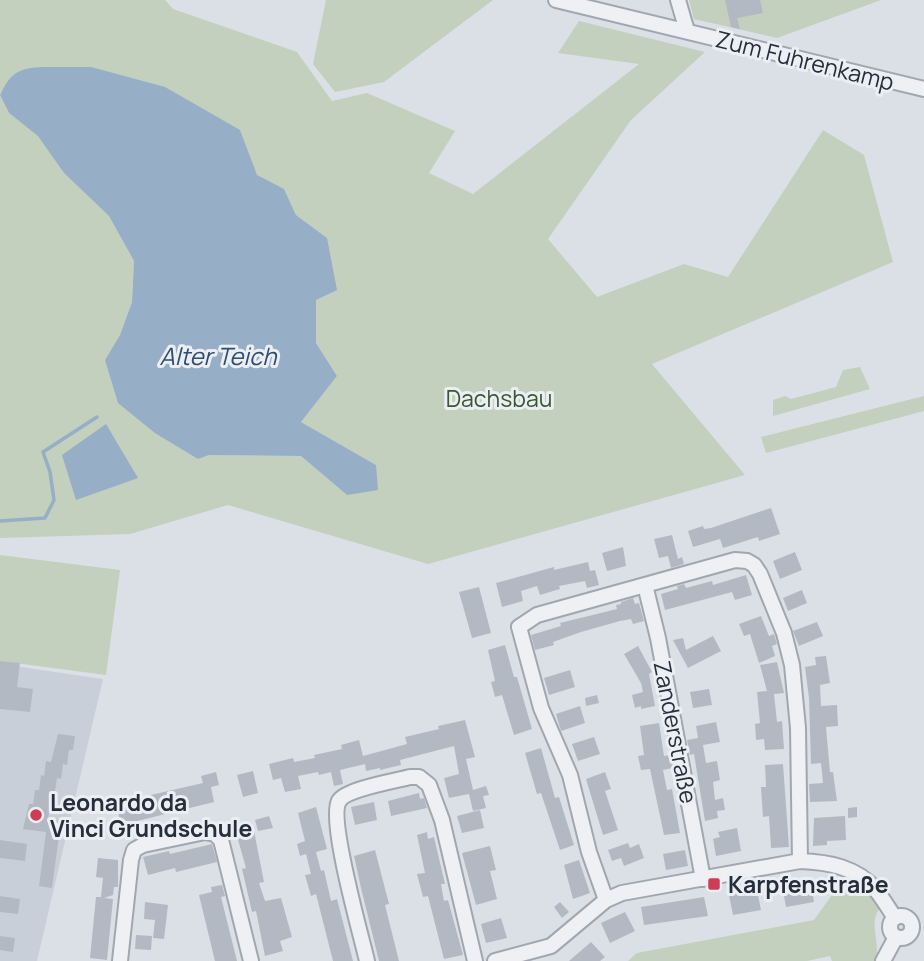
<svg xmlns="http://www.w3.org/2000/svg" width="924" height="961" font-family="Manrope,sans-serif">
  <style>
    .built { fill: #c9cfd8 }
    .green { fill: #c2d0bd }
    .water { fill: #96aec6 }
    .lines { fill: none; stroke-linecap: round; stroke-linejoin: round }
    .stream { stroke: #96aec6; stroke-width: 3.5 }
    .building { fill: #b3b9c2 }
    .minor-casing { stroke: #a1a7b0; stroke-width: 18 }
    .minor { stroke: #eef0f4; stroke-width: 14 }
    .poi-dot { fill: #cd3e56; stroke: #ebeff4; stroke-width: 2.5 }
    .labels { text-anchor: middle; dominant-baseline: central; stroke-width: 6; stroke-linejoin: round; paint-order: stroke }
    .street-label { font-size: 23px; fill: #262e3c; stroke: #ebeff4 }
    .park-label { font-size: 23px; fill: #3a5733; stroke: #ebeff4 }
    .poi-label { font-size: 23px; font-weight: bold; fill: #262e3c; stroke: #ebeff4; text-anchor: start }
    .water-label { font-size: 24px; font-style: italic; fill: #304d6f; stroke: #ebeff4 }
  </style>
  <rect width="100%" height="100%" fill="#dbe0e6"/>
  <path class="built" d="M0,664L103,679L37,961H0Z"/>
  <path class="green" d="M0,0H165L173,9L297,52L332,101L367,93L455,131L429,173L473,194L639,64L558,53L579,21L705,52L631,120L548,239L597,297L684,264L728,277L823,130L864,155L893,262L652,364L745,475L428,564L228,505L130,534L0,538V95L9,113L39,136L64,173L109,216L134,261L132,302L120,335L105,360L198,459L208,455L301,456L347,495L376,465L301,422L337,376L316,343V300L327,238L296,215L284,189L257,176L240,130L10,79L0,94Z
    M326,0H493L384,82L335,92L313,64Z
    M689,0H881L777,38L694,19Z
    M860,367L870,389L773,416V400L785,396L791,399L836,387L843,370Z
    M924,396V411L766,453L761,437Z
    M0,555L120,570L106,675L0,661Z
    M852,880L868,892L880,908C867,924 882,943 875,961H832L830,956L807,961H628L637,953L814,920L839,885L846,889Z"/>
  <path class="water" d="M44,67H91L165,87L240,130L257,175L284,189L296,215L327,238L337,290L316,300V343L337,376L301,422L376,465L378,490L347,495L301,456L209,455L198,459L155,433L118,403L105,360L120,335L132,302L134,261L109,216L64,173L38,136L9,113L0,95C11,72 19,68 44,67Z
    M106,424L138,478L76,500L62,455Z"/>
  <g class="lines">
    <path class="stream" d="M0,521L45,518L54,500L50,472L43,452L97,417"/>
  </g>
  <path class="building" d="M725,0H760L763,13L737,18L740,29L731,27Z
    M771,508L780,534L759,541L758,537L723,548L720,539L693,547L688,531L703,526L704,529L711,528Z
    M672,535L678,559L682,557L684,564L671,568L668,556L659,558L654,539Z
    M623,547L626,566L607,571L602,553Z
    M795,552L802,570L780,579L773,561Z
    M588,562L590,571L595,570L599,585L587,588L585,581L559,586L560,589L540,595L537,586L521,591L523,601L502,607L496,583L554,567V570Z
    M746,575L752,595L735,600L732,592L665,610L661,594L678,589L677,586L684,584L686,588L712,581L713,585Z
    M479,587L491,633L472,638L459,592Z
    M802,590L807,603L788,611L783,598Z
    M633,598L635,604L639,603L644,621L633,624L631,619L620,621L581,632L553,642L554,645L535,650L531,635L561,626L560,623L617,609L616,605L621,604V602Z
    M761,616L769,636L774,634L777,644L772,646L775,656L759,663L750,634L744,636L739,624Z
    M817,622L823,636L799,646L793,631Z
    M713,636L721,651L688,668L673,640L683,638L686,650Z
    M505,645L514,677H517L532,729L514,735L502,695L495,697L491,682L495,681L488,650Z
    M638,646L652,672L649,674L655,706L641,709V706L635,708L632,695L643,692L641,683L624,654Z
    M826,656L830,683L820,685L821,706L837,705L838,726L826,727L830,772H833L837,801L810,802L809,784L823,783L821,763L811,764L809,698L805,667L816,665L815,657Z
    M0,661L20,663L17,687L33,689L30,712L0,709Z
    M777,662L784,693L774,694L777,722L782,721L784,749L765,750L764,739L756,740L755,724L760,723L757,692L767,691L760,665Z
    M570,670L575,687L549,695L544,678Z
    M709,689L712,705L693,708L690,692Z
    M597,695L599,703L586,706L585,698Z
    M580,706L585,723L561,731L556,714Z
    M465,720L475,757L466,759L473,790L486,786L489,795L483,796L486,808L473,811L469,794L449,798L444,778L459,774L454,746L400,760L401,765L380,770V768L366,771L365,764L340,770L343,784L334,786L331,772L319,775L318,772L298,776L301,789L285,792L281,778L273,780L269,764L293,758L294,762L315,758L314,755L342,749L341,745L359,740L363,756L407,744L405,737L439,729L438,726Z
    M716,722L720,742L703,745L706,763L717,761L720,780L713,782L715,800L723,798L725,810L717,811L718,818L705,821L694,754L690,755L687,740L698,738L696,726Z
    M659,723L664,756L670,755L673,768L663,770L667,790L672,789L680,833L664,835L650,769L641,770L638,756L644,755L640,726Z
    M58,734L75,736L73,750H69L67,765L63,764L61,779L57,778L55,792H52L48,819L61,821L52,888L39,886L46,832L23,829L29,804H33L35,790H39L41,775L44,776L46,761L51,762Z
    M594,737L600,754L578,761L572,744Z
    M541,748L555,798L559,797L574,845L560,850L541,793L537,794L525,753Z
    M783,764L789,847L771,848L769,816L763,817L761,787H766L765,765Z
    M253,771L258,793L243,797L237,775Z
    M216,772L219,785L211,787L214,802L121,825L116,803L203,783L201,776Z
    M605,772L611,789L605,791L618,830L603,835L586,779Z
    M419,793L420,799L424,798L427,808L391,816L388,801Z
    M374,802L377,820L355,825L351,807Z
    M316,807L327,849L316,852L321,871L324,870L331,901L337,899L353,961H333L316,894L311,896L305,875L311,874L306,854L300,856L297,844L305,841L298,813Z
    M857,807V817L848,818V808Z
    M480,810L484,828L462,833L457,816Z
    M269,816L273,828L258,831L255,820Z
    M845,816L846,840L827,841V845L813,846L814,818Z
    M737,828L741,851L716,856L713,839L720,837L718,832Z
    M254,831L264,882L259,883L265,901L281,898L292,937L280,941L283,951L265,956L256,911L252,912L246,886L242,869L246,868L237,836Z
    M427,832L428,839L434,837L445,884H441L444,901L448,900L463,955L444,959L428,896L423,897L417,874L425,873L417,835Z
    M0,840L27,844L25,861L0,858Z
    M628,843L630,848L639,844L644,858L624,866L621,858L612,861L608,850Z
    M212,844L217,862L176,872L175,868L148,875L143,857L169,851L170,854Z
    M490,846L496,870L490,871L497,899L476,905L462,853Z
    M375,850L389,904L385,905L399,961H379L361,888L354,856Z
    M685,850L688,866L666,870L663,854Z
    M98,858L118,860V887H114L113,895L104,898L113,899L107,960L90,958L96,897H101L103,878L96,877Z
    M579,860L590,893L573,899L564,865Z
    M810,880L814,902L786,907L782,885Z
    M222,885L225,896L221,897L237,961H215L199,895L212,892L211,887Z
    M757,890L761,910L733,915L729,895Z
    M0,896L20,899L18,914L0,912Z
    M704,897L708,916L644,925L641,907Z
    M145,902L168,905L164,939L153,938L155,920L144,919Z
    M560,902L569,912L562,918L554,907Z
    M625,912L635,931L610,943L601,923Z
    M501,918L507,938L486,943L481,924Z
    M136,935L152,936L151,950L135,949Z
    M0,936L15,938L13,952L0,950Z
    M591,942L605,957L600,961H569Z"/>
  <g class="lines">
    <defs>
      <path id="minor" d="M556,0L924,89
        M678,0L687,31
        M645,585L658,638L703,879
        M606,900L589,852L570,775L541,708L519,627L537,615L735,560L747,561L754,565L760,574L784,633L792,665L798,728L800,861
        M890 927a11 11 0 1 1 22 0a11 11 0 1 1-22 0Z
        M120,961L131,860L134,850L143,845L205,832L215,834L221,840L251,961
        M367,961C361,935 328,819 339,801C346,789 395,781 410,777H419L429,785L442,820L475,961
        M495,961L551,946L606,900L622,893L800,861C828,862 857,867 876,890C883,899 889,909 895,918
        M883,961L896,937"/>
    </defs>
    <use href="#minor" class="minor-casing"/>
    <use href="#minor" class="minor"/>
  </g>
  <g class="poi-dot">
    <circle cx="36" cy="815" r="7"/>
    <rect x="707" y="877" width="14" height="14" rx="3.5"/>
  </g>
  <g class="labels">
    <g class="street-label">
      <text transform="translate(805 60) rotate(14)">Zum Fuhrenkamp</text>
      <text transform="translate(676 732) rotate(79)">Zanderstraße</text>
    </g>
    <g class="park-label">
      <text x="499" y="398">Dachsbau</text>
    </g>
    <g class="poi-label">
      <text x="50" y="802">Leonardo da<tspan x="50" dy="26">Vinci Grundschule</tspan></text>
      <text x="728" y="884">Karpfenstraße</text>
    </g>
    <g class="water-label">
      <text x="218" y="355">Alter Teich</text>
    </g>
  </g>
</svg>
